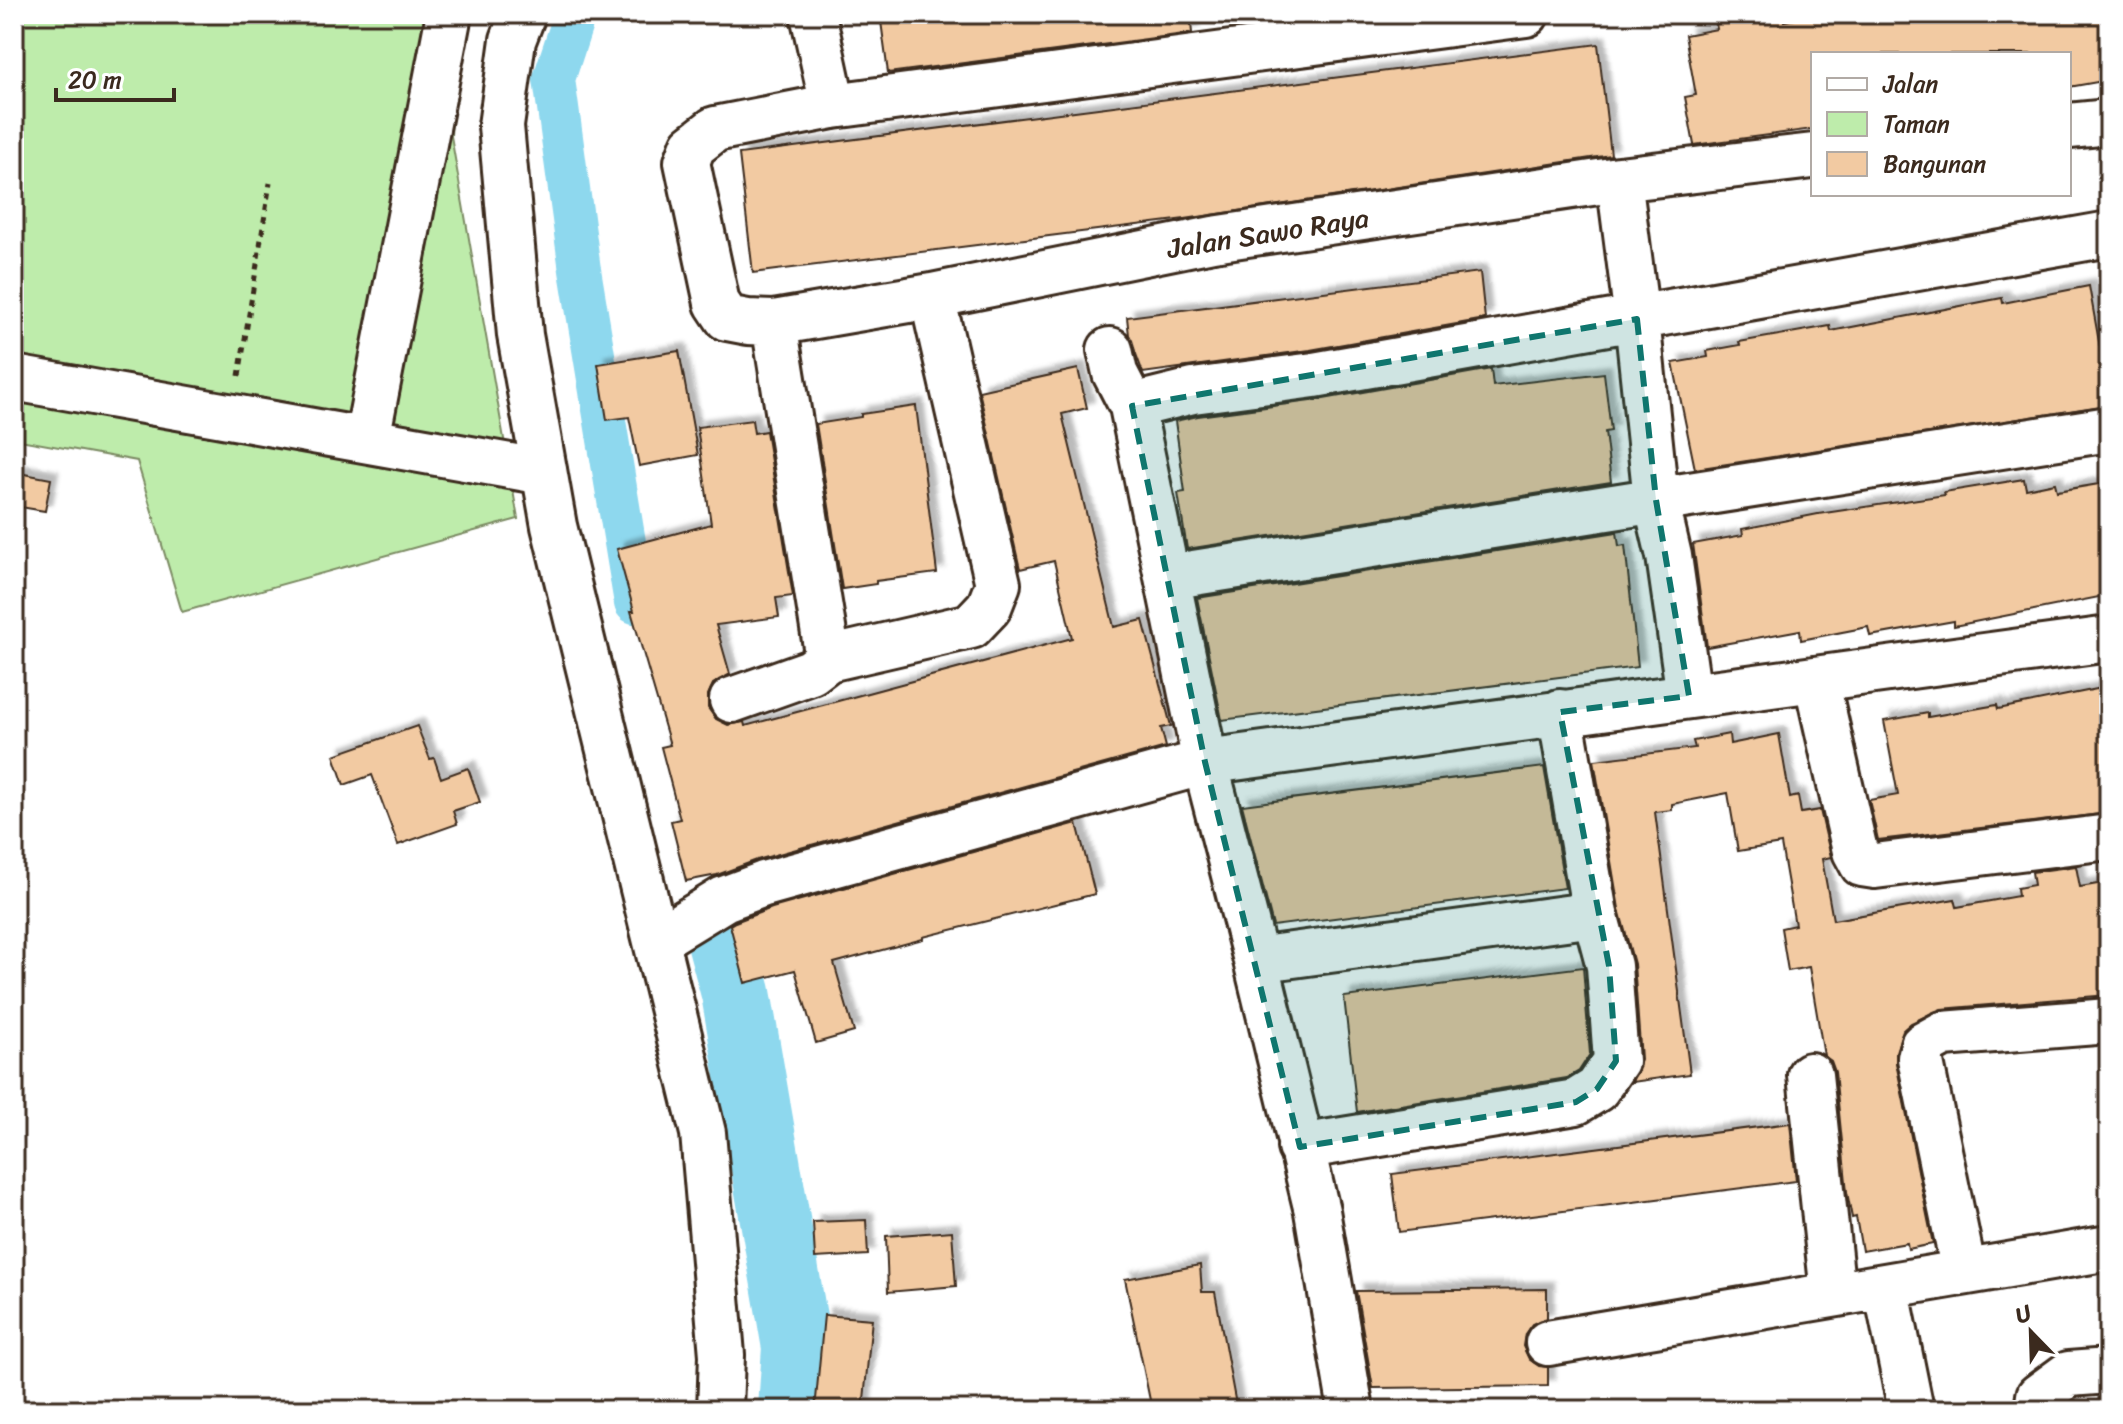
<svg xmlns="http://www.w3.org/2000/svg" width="2123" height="1424" font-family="Sriracha,sans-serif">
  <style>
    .green { fill: #beecab; stroke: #7c8b64; stroke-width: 2 }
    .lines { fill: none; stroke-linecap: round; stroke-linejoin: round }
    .canal { stroke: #8ed8ee; stroke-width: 42 }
    .river { stroke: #8ed8ee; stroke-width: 70 }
    .building { fill: #f2caa2; stroke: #3b2a1e; stroke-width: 2; filter: url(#shadow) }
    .street-casing { stroke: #3b2a1e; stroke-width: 50 }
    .secondary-casing { stroke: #3b2a1e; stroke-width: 50 }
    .path { stroke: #3b2a1e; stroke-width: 5; stroke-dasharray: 6 6; stroke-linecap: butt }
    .street { stroke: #fff; stroke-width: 44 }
    .secondary { stroke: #fff; stroke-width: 44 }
    .marked { fill: #0f766e; fill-opacity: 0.2; stroke: #0f766e; stroke-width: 6; stroke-dasharray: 16 10; stroke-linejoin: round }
    .labels { text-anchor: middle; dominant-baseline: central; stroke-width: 6; stroke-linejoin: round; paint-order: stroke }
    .street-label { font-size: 28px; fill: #3b2a1e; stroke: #fff }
  </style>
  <defs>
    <filter id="shadow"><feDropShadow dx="7" dy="-7" stdDeviation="2" flood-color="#0004"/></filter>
  </defs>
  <rect width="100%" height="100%" fill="#fff"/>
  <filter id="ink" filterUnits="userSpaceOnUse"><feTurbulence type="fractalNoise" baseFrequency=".0125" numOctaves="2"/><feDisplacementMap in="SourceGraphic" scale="16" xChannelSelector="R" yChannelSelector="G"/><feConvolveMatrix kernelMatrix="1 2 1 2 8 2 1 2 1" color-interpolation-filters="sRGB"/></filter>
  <g filter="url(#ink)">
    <path class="green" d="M14,14H458L451,136L518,519L182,612L137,461L14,439Z"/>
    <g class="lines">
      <path class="canal" d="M575,14L554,79L580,270L635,603"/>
      <path class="river" d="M722,941L736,993L797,1347L793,1410"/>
    </g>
    <path class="building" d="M880,14H1190L1192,33L888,73Z
      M1771,14H1783L1784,21L1824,14H2100L2104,39L2109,38V80L2069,87V54H1813V129L1694,145L1685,97L1696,95L1685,35L1717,29L1716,24Z
      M1598,44L1611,155L1185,219L753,273L739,154Z
      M1480,272L1485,319L1310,350L1143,373L1129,335L1127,317Z
      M2089,286L2101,353L2109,352V405L1695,469L1673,363L1708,357L1707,351L1740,345L1739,342L1830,326L1831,331L2002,298L2003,303Z
      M679,351L698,455L639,466L629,417L607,420L598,364Z
      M1078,369L1087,408L1062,414L1114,627L1143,620L1171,726L1161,728L1166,747L757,860L717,875L686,881L671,821L680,819L661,747L670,745L631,611H634L617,549L711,524L697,427L752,420L754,433L766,431L793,596L776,598L779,617L716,625L730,674L713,684L708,695V708L716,719L728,725L744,722L745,726L1072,638L1054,561L1020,569L979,391Z
      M1491,369L1493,386L1604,373L1611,431L1605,432L1611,482L1187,549L1178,493L1185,492L1175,421L1198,416L1318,400Z
      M916,406L937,573L876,581V584L842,589L816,424L861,417V414Z
      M14,472L51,479L45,511L14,506Z
      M2024,479L2026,489L2055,483L2057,491L2105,483L2109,503V595L1954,626V621L1870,636L1868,627L1801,640L1800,630L1707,647L1693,544L1743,535L1742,529L1818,514L1945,495L1944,492Z
      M1617,532L1619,546L1625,545L1638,667L1222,720L1197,598Z
      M2102,688L2103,693L2109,692V813L1878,840L1869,800L1898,795L1884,721L1928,713V717L1997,705L1998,709Z
      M417,726L430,759L434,758L441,778L468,768L480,802L453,811L457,824L398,845L372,775L344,785L334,755Z
      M1729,734L1730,744L1779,734L1790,798L1798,796L1801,813L1820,810L1831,857L1822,859L1833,920L1955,899L1957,907L2018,896L2017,888L2034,885L2032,872L2076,866L2080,887L2109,882V995L1941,1009L1911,1023L1903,1030L1896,1052V1063L1933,1244L1908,1249L1907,1243L1862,1251L1856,1217L1852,1218L1847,1192L1835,1072L1831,1061L1824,1056L1809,967L1788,971L1781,928L1795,925L1781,844L1738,851L1728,793L1672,804V810L1655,812L1690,1074L1632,1082L1641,1059L1634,964L1619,909L1594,760L1695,748L1693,741Z
      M1544,767L1565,888L1273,926L1242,805Z
      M1077,823L1095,894L923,937V939L834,963L854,1032L816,1043L795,970L745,983L730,925L735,922L772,908Z
      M1583,967L1590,1054L1579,1071L1567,1078L1357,1112L1344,997Z
      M1790,1123L1796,1181L1399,1232L1392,1174Z
      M866,1220L868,1255L815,1258L813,1222Z
      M952,1231L956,1286L888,1292L886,1236Z
      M1200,1265L1202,1292H1215L1237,1410H1152L1125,1279Z
      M1547,1289V1318L1532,1324L1525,1334L1523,1346L1529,1359L1539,1366L1548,1367V1386L1373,1388L1356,1291Z
      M824,1315L872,1319L863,1410H815Z"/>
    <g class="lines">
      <defs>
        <path id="street" d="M813,14L833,106
          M1526,14L833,106L715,129L693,146L687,162L717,303L727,318L748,322L774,323L932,296L1213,239L1619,179L1813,156
          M2069,126L2109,122
          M1619,179L1637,319L1656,500L1669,556L1689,696
          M1110,350L1115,373L1132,406
          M14,378L544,472
          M367,439L449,14
          M1168,577L2109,429
          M828,659L971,626L989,607L998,584L932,296
          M1816,679L1855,851L1862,864L1875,866L2109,837
          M732,700L811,672L828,659L774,323
          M657,940L724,899L764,884L1205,762L2109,639
          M1256,960L1595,914
          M1810,1075L1833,1294
          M1300,1147L1576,1102L1597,1089L1616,1061L1609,966L1595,914L1560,712
          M1964,1272L1920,1058L1923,1045L1943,1034L2109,1021
          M1886,1287L1911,1410
          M1548,1343L2109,1248
          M1351,1410L1317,1211L1256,960L1205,762L1132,406L1193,391L1314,375L2109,234
          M2037,1410L2039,1396L2069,1374L2109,1371"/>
        <path id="secondary" d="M523,14L513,40L501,126L520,335L554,526L703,1133L722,1355L720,1410"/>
      </defs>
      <use href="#street" class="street-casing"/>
      <use href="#secondary" class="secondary-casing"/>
      <path class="path" d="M239,376L270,183"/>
      <use href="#street" class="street"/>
      <use href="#secondary" class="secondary"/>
    </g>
  </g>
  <path class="marked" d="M1637,319L1656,500L1689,696L1560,712L1609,966L1616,1061L1597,1089L1576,1102L1300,1147L1205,762L1132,406Z"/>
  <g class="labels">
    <g class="street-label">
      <text transform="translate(1268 233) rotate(-9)">Jalan Sawo Raya</text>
    </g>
  </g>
  <rect width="2123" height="1424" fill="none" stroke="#fff" stroke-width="48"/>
  <rect x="24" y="24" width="2075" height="1376" fill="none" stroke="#3b2a1e" stroke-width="3" filter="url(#ink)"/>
  <rect x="1811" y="52" width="260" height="144" fill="#ffffff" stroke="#b1aaa5" stroke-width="2"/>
  <rect x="1827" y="78" width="40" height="12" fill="#ffffff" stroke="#b1aaa5" stroke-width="2"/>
  <text x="1883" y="92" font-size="24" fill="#3b2a1e">Jalan</text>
  <rect x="1827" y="112" width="40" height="24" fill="#beecab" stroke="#b1aaa5" stroke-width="2"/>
  <text x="1883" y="132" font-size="24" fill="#3b2a1e">Taman</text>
  <rect x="1827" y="152" width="40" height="24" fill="#f2caa2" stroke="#b1aaa5" stroke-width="2"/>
  <text x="1883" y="172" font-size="24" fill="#3b2a1e">Bangunan</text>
  <g transform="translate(2031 1332) rotate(337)" stroke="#ffffff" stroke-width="6" paint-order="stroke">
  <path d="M0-6L14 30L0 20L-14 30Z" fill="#3b2a1e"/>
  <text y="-12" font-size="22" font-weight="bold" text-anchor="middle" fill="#3b2a1e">U</text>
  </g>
  <path d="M56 88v12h118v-12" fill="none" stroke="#3b2a1e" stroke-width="4"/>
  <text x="68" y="88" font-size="24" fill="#3b2a1e" stroke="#ffffff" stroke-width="6" paint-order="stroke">20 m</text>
</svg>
